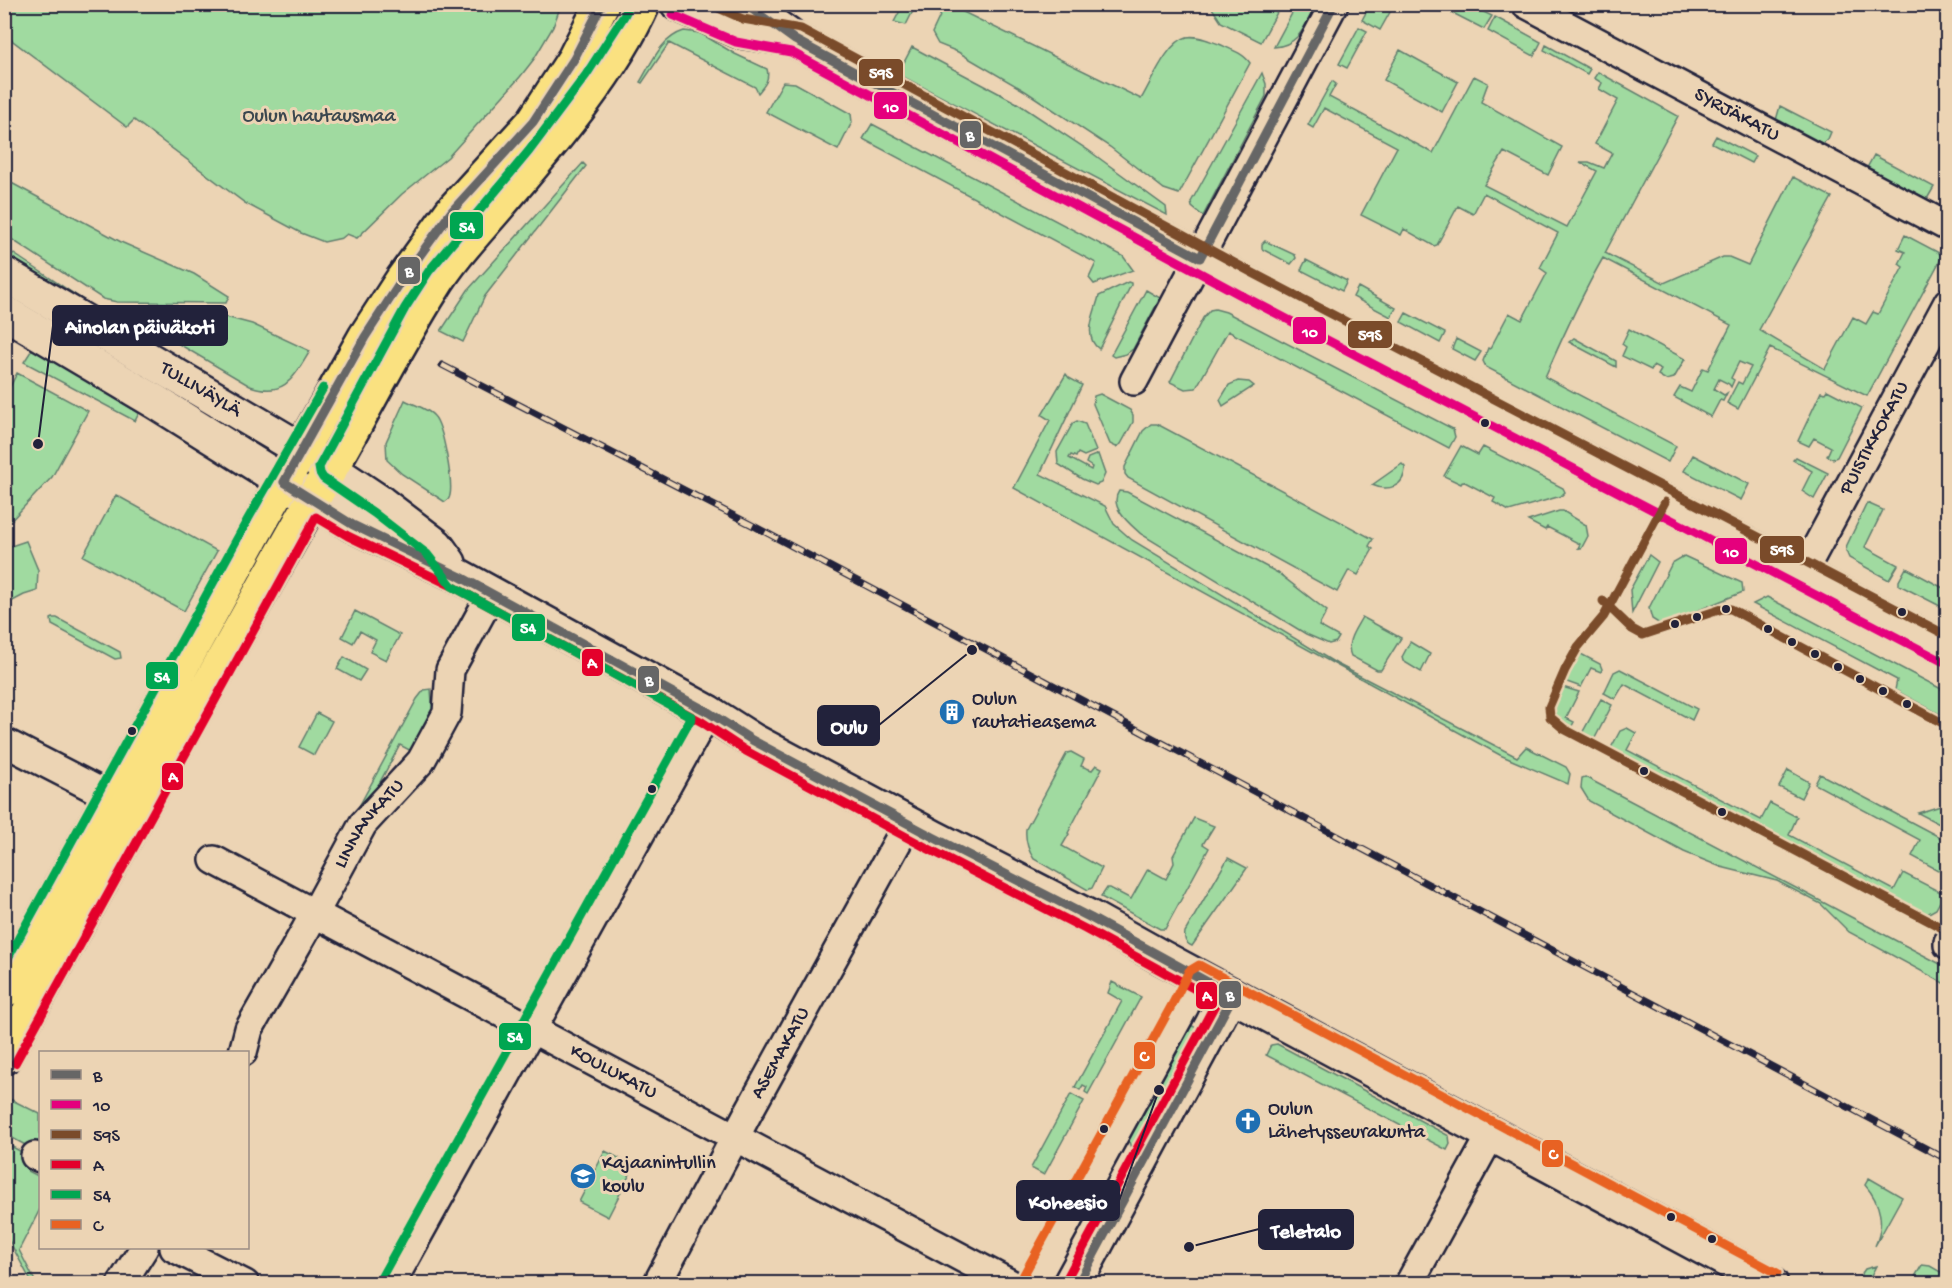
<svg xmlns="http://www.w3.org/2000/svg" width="1952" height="1288" font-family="'Gochi Hand',sans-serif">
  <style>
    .green { fill: #a0daa0; stroke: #617e6e; stroke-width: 1.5 }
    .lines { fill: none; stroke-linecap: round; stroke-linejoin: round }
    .minor-casing { stroke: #22223b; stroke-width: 32 }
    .tertiary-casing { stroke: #22223b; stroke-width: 38 }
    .secondary-casing { stroke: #22223b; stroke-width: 38 }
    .primary-casing { stroke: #22223b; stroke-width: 38 }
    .minor { stroke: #ecd4b4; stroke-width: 27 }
    .tertiary { stroke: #ecd4b4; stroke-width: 33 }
    .secondary { stroke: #ecd4b4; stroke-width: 33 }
    .primary { stroke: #fae180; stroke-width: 33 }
    .rail-casing { stroke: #22223b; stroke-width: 7 }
    .rail { stroke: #ecd4b4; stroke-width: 4.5; stroke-dasharray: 14; stroke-linecap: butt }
    .bus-1-casing { stroke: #ecd4b4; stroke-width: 14 }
    .bus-2-casing { stroke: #ecd4b4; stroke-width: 14 }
    .bus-3-casing { stroke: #ecd4b4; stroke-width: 14 }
    .bus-4-casing { stroke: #ecd4b4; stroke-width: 14 }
    .bus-5-casing { stroke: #ecd4b4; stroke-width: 14 }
    .bus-6-casing { stroke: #ecd4b4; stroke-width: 14 }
    .bus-1 { stroke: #666; stroke-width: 9 }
    .bus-2 { stroke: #e5007d; stroke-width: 9 }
    .bus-3 { stroke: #7a4b2a; stroke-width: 9 }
    .bus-4 { stroke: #e4002b; stroke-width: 9 }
    .bus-5 { stroke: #00a651; stroke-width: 9 }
    .bus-6 { stroke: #e86223; stroke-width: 9 }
    .bus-dot { fill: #22223b; stroke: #ecd4b4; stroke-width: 2 }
    .labels { text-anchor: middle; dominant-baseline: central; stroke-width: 6; stroke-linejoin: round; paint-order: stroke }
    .street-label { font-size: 20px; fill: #22223b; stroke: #ecd4b4 }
    .park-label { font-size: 20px; fill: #3b474f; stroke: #ecd4b4 }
    .poi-label { font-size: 20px; fill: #22223b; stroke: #ecd4b4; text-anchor: start }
    .leader { fill: none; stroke: #22223b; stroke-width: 2 }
    .callout-dot { fill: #22223b; stroke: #ecd4b4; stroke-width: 2 }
    .callout { fill: #22223b; stroke: #22223b; stroke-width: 2 }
    .callout-label { font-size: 21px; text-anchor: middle; font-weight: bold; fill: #fff }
    .line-badge { stroke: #ecd4b4; stroke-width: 2 }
    .badge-label { font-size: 16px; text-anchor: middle; font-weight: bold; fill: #fff }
  </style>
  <rect width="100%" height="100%" fill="#ecd4b4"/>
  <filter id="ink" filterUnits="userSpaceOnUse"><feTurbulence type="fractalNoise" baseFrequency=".0167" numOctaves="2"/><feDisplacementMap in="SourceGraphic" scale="12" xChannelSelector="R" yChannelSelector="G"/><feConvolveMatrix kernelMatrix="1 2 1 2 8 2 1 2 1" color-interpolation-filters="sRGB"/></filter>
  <g filter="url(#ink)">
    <path class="green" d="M1297,4L1316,5C1305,25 1300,45 1274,47Z
      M4,5L5,4L561,5L553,27L534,59L520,77L448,157L402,194L357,238L347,234L342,238L324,242L301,233L245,203L134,120L127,127L5,35Z
      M903,5H916L906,25L894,22Z
      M945,5H949L1141,99C1151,83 1167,42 1187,37C1198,35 1209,41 1219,44C1230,49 1243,53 1250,63L1179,194L1164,189L1110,147L1025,91L958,52L938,44L932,33Z
      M1210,5H1281L1261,42L1221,22Z
      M1370,5H1394L1380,30L1362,20Z
      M1437,5H1469L1492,16L1484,29Z
      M1495,17L1541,42L1534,56L1488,31Z
      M1359,27L1367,31L1347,68L1339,64Z
      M684,31L700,33L735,54L767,69C770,80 764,86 758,93L755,87L669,43L642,83L640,82C652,62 661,38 684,31Z
      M1546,45L1590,69L1587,74L1544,50Z
      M912,47L1017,103L1088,150L1166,207L1167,215L898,74Z
      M1400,50L1458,82L1442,112L1384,80Z
      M1598,72L1678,116L1605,253L1664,283L1723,257H1729L1748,265L1793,177L1832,197L1759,330L1825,369L1853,317L1866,324L1873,312L1878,314L1903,267L1899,264L1905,252L1898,249L1905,235L1943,255L1867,396L1770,348L1738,409L1727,403L1738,382L1742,384L1751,367L1739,362L1731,378L1734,380L1731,387L1729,384L1719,379L1714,389L1724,395L1727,393L1723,401L1720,400L1711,417L1674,397L1680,387L1691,392L1703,368L1708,370L1731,325L1603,258C1581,296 1563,336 1545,377L1676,446L1668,462L1486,367L1483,361L1488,348L1490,349L1509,313L1522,320L1547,273L1540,268L1558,233L1484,193L1473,214L1458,206L1437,245L1434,246L1404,229L1401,235L1361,215L1397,147L1324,108L1313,128L1308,125L1332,81L1336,84L1329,97L1433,153L1474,76L1488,83L1481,102L1562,147L1548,175L1504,152L1484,185L1567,227L1597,171L1580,162H1589L1604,168L1612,153L1595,144L1618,100L1599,89L1602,83L1594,78Z
      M1262,73L1266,84V96L1203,216L1192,207L1191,202Z
      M783,82L795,83L851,114L852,122L838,150L766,112Z
      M1780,106L1831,132L1828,139L1821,144L1776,120Z
      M872,124L1123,256L1133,270L1094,284L1089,278L1096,263L863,139Z
      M1716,136L1755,156L1751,163L1712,143Z
      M1874,155L1934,187L1927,199L1867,168Z
      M583,163L586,166L485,296L463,342L441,331L468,290Z
      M4,179L123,243L194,274L229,296L226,303L117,302L103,299L5,235Z
      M1265,241L1295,255L1296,258L1291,264L1262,249V244Z
      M5,248L127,329L5,266Z
      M1306,260L1347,281L1342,291L1301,270Z
      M1128,282L1131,283V285L1099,349C1082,336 1095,313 1099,296Z
      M1358,287L1396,308L1391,317L1353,297Z
      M1146,290L1160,298L1133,349L1126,354L1114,357L1111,355Z
      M1215,309L1226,312L1453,429L1455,437L1449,448L1228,331L1196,388L1185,389L1170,382L1203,318L1210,310Z
      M1406,313L1445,333L1440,343L1401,322Z
      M154,316H222L252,324L310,351C294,377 285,398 250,386L150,327L148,320Z
      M1629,329L1685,359L1674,378L1666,380L1658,375L1661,370L1653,366L1651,370L1622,356L1626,347L1622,344Z
      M1574,338L1616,361V367L1569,342Z
      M1456,339L1481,352L1475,361L1452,349Z
      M33,348L139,413L135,421L24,362Z
      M17,373L88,411L52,477L5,527V397Z
      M1066,374L1069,378L1082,385L1040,474L1105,506L1114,524L1132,540L1337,664L1517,757L1526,747L1566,767L1570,774L1568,784L1500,755L1014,488L1050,420L1042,415Z
      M1238,381L1249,382L1254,386L1223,406L1220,400L1229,385Z
      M1827,390L1862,408L1837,457L1833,459L1827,456L1831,447L1814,438L1809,446L1798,441L1821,392L1825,393Z
      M1100,394L1130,410L1133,415V422L1121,444L1116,447L1110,444L1093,404L1094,396Z
      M405,400C414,405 427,408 434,416C443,425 453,482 450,495C449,499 449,499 445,502L402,474L387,460L386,442Z
      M1077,421L1085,424L1096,451L1084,456L1078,453L1076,457L1071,455L1069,458L1091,470L1092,467L1086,463L1088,458L1098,454L1105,474L1101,483L1096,485L1082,479L1058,464L1057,452L1073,423Z
      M1151,424H1157L1373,539L1369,546L1373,549L1358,575L1349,570L1337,592L1128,478L1125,474V467L1143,431Z
      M1461,446L1478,455L1483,447L1563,488L1565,492L1561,496L1509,511L1493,502L1495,498L1463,481L1461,484L1444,476Z
      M1693,455L1749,484L1741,500L1684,471Z
      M1796,457L1828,473L1814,499L1802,491L1812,471L1793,460Z
      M1402,464L1405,467C1405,487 1388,492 1372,485Z
      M1119,491L1127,492L1278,573L1327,611L1319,626L1339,637L1336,642L1329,644L1306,634L1141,534C1130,524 1108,507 1119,491Z
      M116,495L217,551L184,611L83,556Z
      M1867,503L1883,510L1865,547L1898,565L1889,580L1849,558L1846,551L1847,545Z
      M1559,511H1563L1586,525L1588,536L1581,549L1578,548L1580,544L1547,527L1545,530L1528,521Z
      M26,541L38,570L37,591L24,595L5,605V548Z
      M1649,555L1658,562L1632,613L1630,590Z
      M1684,556L1742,583L1743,592L1669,622L1660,624L1652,619L1649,608L1672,563Z
      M1906,568L1947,590L1946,603L1942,607L1899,585V581Z
      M1767,597L1947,692V718L1895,690L1897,680L1753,604Z
      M355,611L400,635L386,660L370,652L376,640L360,631L353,643L342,637Z
      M1362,617L1401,638L1381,670H1377L1351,656C1345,642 1355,630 1362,617Z
      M53,618H57L120,652L121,658L115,659L52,625L51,619Z
      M1410,642L1430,654L1421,672L1403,661L1402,657Z
      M1575,651L1600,664L1602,669L1601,672L1591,668L1581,687L1564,681L1562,677Z
      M344,657L366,670L359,681L337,669Z
      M1620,669L1697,709L1692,720L1624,684L1615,699L1604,693L1614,672Z
      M1559,686L1579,692L1566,718L1574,722L1569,731C1556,721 1545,701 1559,686Z
      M431,689L432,704L438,717L417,754L400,745L362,815L356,812L417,699L424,690Z
      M1601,699L1612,705L1595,738L1588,741L1580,737Z
      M317,713L332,721L314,755L299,747Z
      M1627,728L1636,733L1627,750L1761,820L1770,803L1797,817L1789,835L1894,890L1903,873L1944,894L1936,909L1922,917L1614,755L1611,753V748L1620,731Z
      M1071,752L1084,759L1081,766L1092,770L1096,765L1102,768L1068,833L1069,834L1062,846L1102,868L1092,888L1088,890L1034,859C1028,850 1025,840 1026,829L1067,753Z
      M1788,770L1809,782L1801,798L1779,787Z
      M1820,774L1947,841V875L1912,856L1920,840L1815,784Z
      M1585,777L1944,966L1947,968V985L1849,932L1821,904L1777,881L1721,867L1684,852L1589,801L1581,788L1582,778Z
      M1947,804V828L1918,813Z
      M1194,818L1214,826L1203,844L1209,848L1165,929H1160L1101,897L1107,888H1110L1131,899L1148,869L1166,879L1174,863L1173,856Z
      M1228,858L1247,868L1192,946C1185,943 1184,939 1185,932Z
      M1112,982L1141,997L1088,1094L1085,1092L1087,1087L1083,1085L1080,1090L1075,1087L1122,1001L1108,993Z
      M1187,1023L1200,1030L1134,1152H1132L1127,1135Z
      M1277,1044L1449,1136L1450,1144L1447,1150L1266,1055L1271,1045Z
      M1071,1094L1084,1101L1044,1175L1031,1168Z
      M10,1099L40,1114V1153L5,1134L4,1115Z
      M5,1143L33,1158L28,1171L40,1177V1209L19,1250L36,1283H32L5,1233Z
      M605,1151L634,1166L608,1217L579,1202Z
      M1869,1178L1902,1197L1875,1246C1885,1225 1881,1203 1865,1185Z
      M1922,1265L1930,1266L1946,1275L1944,1283H1911Z
      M1876,1266L1867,1283H1855L1865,1269Z"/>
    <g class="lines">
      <defs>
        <g id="minor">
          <path id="s1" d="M1526,4L1948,227"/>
          <path d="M1134,381L1334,4"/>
          <path id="s2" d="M1802,574L1948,302"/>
          <path d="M4,742L111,797"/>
          <path id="s3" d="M214,860L1011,1284"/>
          <path d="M1948,942V945"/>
          <path id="s4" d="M243,1052L249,1029L305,931L363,824L421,761L447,713L450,670L491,595"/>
          <path d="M35,1156L40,1158"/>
          <path d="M174,1248L245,1284"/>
          <path d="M121,1284L144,1248"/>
          <path d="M391,1284L708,712"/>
          <path id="s5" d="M657,1284L748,1113L908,823"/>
          <path d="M1033,1284L1184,1008L1199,977"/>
          <path d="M1078,1284L1233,996"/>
          <path d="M1409,1284L1492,1133"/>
        </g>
        <path id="tertiary" d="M678,4L740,31L785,38
          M744,4L795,40L1245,283L1948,650
          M302,450L381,503L436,545L449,563
          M288,484L353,525L459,576L708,712L752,740L933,837L1091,918L1161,957L1771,1284"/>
        <g id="secondary">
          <path id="s6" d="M4,274L302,450"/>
          <path d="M4,312L156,402L284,482"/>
        </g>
        <path id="primary" d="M4,991L259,525L365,337L402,280L452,211L533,122L574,59L602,4
          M4,1057C114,860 220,661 332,466C366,407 397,345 433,288C451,258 476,232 499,205C548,147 612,74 643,4"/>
      </defs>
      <use href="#minor" class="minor-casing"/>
      <use href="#tertiary" class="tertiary-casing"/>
      <use href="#secondary" class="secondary-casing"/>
      <use href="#primary" class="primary-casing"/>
      <use href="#minor" class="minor"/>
      <use href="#tertiary" class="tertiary"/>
      <use href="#secondary" class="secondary"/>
      <use href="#primary" class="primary"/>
      <defs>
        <path id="rail" d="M442,365L750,524L1948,1160"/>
      </defs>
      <use href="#rail" class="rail-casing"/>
      <use href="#rail" class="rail"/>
      <defs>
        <path id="bus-1" d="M602,4L574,59L533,122L452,211L402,280L365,337L284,482L353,525L459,576L708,712L752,740L933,837L1091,918L1233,996L1078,1284
          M745,4L795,40L1200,258
          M1200,258L1334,4"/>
        <path id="bus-2" d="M673,15L736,42L791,52L1239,294L1942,661"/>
        <path id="bus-3" d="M709,4L743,19L801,29L1251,272L1948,636
          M1665,502L1604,616L1578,647L1565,670L1549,707L1550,717L1564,729L1946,930
          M1603,601L1632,629L1643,635L1722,609H1731L1948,726"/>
        <path id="bus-4" d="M15,1063L316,517L348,536L454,587L702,722L746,751L927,848L1085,929L1217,1001L1067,1278"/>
        <path id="bus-5" d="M4,965L248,519L323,388
          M381,1278L692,717L452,586L427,554L374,513L323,478L320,473L319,467L405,308L429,271L529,151L586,75L624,16L630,4"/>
        <path id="bus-6" d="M1022,1278L1173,1003L1189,971L1199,965L1777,1273"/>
      </defs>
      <use href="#bus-1" class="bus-1-casing"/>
      <use href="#bus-2" class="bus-2-casing"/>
      <use href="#bus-3" class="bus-3-casing"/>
      <use href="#bus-4" class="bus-4-casing"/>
      <use href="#bus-5" class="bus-5-casing"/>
      <use href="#bus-6" class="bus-6-casing"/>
      <use href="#bus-1" class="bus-1"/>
      <use href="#bus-2" class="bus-2"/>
      <use href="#bus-3" class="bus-3"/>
      <use href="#bus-4" class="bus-4"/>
      <use href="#bus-5" class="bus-5"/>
      <use href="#bus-6" class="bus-6"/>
    </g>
  </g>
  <defs>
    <symbol id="building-disc" viewBox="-11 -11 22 22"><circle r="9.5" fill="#1f6fb2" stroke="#ecd4b4"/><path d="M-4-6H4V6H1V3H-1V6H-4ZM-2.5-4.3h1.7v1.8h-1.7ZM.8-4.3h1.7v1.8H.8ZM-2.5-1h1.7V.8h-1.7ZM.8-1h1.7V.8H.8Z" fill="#fff"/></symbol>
    <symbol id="church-disc" viewBox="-11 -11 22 22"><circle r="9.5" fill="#1f6fb2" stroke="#ecd4b4"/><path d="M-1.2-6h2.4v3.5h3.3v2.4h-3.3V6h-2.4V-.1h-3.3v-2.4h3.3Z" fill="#fff"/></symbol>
    <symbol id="school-disc" viewBox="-11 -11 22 22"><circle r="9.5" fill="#1f6fb2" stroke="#ecd4b4"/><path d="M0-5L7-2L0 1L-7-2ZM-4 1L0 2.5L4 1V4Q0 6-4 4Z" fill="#fff"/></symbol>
  </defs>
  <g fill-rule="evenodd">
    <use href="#building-disc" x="937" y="697" width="30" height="30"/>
    <use href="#church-disc" x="1233" y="1106" width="30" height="30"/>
    <use href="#school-disc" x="568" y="1161" width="30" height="30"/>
  </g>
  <g class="bus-dot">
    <circle cx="1485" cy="423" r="5"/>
    <circle cx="1726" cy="609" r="5"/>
    <circle cx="1902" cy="612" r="5"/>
    <circle cx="1697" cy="617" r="5"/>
    <circle cx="1675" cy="624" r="5"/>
    <circle cx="1768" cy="629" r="5"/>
    <circle cx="1792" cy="642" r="5"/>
    <circle cx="1815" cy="654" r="5"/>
    <circle cx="1838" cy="667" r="5"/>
    <circle cx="1860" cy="679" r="5"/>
    <circle cx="1883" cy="691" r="5"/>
    <circle cx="1907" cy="704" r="5"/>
    <circle cx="132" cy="731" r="5"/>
    <circle cx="1644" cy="771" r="5"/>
    <circle cx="652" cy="789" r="5"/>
    <circle cx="1722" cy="812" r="5"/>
    <circle cx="1104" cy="1129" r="5"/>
    <circle cx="1671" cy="1217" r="5"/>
    <circle cx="1712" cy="1239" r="5"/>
  </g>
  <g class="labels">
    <g class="street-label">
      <text stroke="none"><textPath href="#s1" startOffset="238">SYRJÄKATU</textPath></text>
      <text stroke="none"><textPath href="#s6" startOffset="228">TULLIVÄYLÄ</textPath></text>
      <text stroke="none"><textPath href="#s2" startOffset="154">PUISTIKKOKATU</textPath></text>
      <text stroke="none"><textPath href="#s4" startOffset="262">LINNANKATU</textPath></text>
      <text stroke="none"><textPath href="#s5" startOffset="262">ASEMAKATU</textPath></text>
      <text stroke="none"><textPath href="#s3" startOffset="452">KOULUKATU</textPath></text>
    </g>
    <g class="park-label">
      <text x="319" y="117">Oulun hautausmaa</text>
    </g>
    <g class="poi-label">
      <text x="972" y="700">Oulun<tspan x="972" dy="23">rautatieasema</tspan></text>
      <text x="1268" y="1110">Oulun<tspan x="1268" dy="23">Lähetysseurakunta</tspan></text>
      <text x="602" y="1164">Kajaanintullin<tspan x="602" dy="23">koulu</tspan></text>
    </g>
  </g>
  <path class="leader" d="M38 444L53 326M972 650L879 725M1159 1090L1119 1201M1189 1247L1259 1229"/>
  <g class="callout-dot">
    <circle cx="38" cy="444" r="6"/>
    <circle cx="972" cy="650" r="6"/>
    <circle cx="1159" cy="1090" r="6"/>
    <circle cx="1189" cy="1247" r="6"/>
  </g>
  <g class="callout">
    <rect x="53" y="306" width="174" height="39" rx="6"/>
    <rect x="818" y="706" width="61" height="39" rx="6"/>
    <rect x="1017" y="1181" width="102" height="39" rx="6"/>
    <rect x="1259" y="1210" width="94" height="39" rx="6"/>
  </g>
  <g class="callout-label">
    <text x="140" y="333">Ainolan päiväkoti</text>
    <text x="849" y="733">Oulu</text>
    <text x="1068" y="1208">Koheesio</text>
    <text x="1306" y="1237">Teletalo</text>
  </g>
  <g class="line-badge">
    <rect x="858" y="58" width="46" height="29" rx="6" fill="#7a4b2a"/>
    <rect x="873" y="91" width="35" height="29" rx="6" fill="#e5007d"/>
    <rect x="959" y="120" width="23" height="29" rx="6" fill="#666"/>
    <rect x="449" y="211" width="35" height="29" rx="6" fill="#00a651"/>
    <rect x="397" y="256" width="24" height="29" rx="6" fill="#666"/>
    <rect x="1292" y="316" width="35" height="29" rx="6" fill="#e5007d"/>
    <rect x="1347" y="320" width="46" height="29" rx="6" fill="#7a4b2a"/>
    <rect x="1759" y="535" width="46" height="29" rx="6" fill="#7a4b2a"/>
    <rect x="1714" y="537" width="34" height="28" rx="6" fill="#e5007d"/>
    <rect x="511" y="613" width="35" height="29" rx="6" fill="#00a651"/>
    <rect x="581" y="648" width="23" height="29" rx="6" fill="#e4002b"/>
    <rect x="145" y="661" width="34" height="29" rx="6" fill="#00a651"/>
    <rect x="637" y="665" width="23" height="29" rx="6" fill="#666"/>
    <rect x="161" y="762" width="23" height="29" rx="6" fill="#e4002b"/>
    <rect x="1218" y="980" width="24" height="29" rx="6" fill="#666"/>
    <rect x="1195" y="981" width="23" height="29" rx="6" fill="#e4002b"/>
    <rect x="498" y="1022" width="34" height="29" rx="6" fill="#00a651"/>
    <rect x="1133" y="1041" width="23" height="29" rx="6" fill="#e86223"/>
    <rect x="1541" y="1139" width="23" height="29" rx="6" fill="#e86223"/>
  </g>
  <g class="badge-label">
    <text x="881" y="78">59S</text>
    <text x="891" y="112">10</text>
    <text x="970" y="140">B</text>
    <text x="467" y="232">54</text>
    <text x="409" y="276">B</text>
    <text x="1310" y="337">10</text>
    <text x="1370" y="340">59S</text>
    <text x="1782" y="555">59S</text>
    <text x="1731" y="557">10</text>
    <text x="528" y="633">54</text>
    <text x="592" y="668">A</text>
    <text x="162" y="682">54</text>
    <text x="649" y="685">B</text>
    <text x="173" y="782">A</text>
    <text x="1230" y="1000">B</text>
    <text x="1207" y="1001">A</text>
    <text x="515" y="1042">54</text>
    <text x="1144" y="1061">C</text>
    <text x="1553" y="1159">C</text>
  </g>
  <rect width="1952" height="1288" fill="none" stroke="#ecd4b4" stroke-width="24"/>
  <rect x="12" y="12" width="1928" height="1264" fill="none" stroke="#22223b" stroke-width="2" filter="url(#ink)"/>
  <rect x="39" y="1051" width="210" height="198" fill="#ecd4b4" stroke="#9b8d84" stroke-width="1.5"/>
  <rect x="51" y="1070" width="30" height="9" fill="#666666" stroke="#9b8d84" stroke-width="1.5"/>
  <text x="93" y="1081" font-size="18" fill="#22223b">B</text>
  <rect x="51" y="1100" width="30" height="9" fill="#e5007d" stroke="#9b8d84" stroke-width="1.5"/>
  <text x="93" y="1111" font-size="18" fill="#22223b">10</text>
  <rect x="51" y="1130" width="30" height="9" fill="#7a4b2a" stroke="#9b8d84" stroke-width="1.5"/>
  <text x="93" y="1141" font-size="18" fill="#22223b">59S</text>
  <rect x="51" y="1160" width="30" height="9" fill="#e4002b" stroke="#9b8d84" stroke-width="1.5"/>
  <text x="93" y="1171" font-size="18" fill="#22223b">A</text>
  <rect x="51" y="1190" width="30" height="9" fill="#00a651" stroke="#9b8d84" stroke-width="1.5"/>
  <text x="93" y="1201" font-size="18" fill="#22223b">54</text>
  <rect x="51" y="1220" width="30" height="9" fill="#e86223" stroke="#9b8d84" stroke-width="1.5"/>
  <text x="93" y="1231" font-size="18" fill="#22223b">C</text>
</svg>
